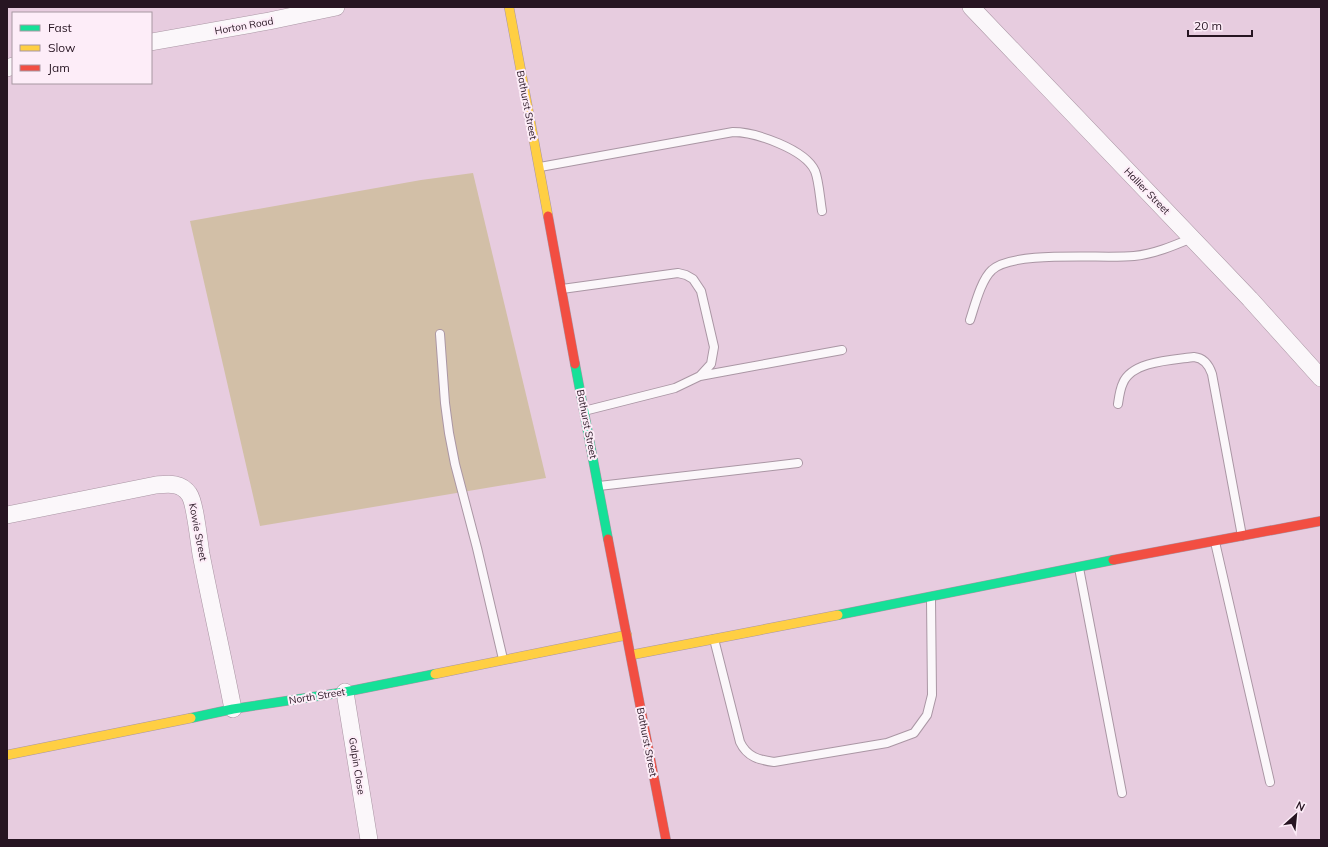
<svg xmlns="http://www.w3.org/2000/svg" width="1328" height="847" font-family="Mulish,sans-serif">
  <style>
    .green { fill: #d2bfa7 }
    .lines { fill: none; stroke-linecap: round; stroke-linejoin: round }
    .lane-casing { stroke: #aa96a4; stroke-width: 10 }
    .street-casing { stroke: #aa96a4; stroke-width: 18 }
    .fast-casing { stroke: #aa96a4; stroke-width: 10 }
    .slow-casing { stroke: #aa96a4; stroke-width: 10 }
    .jam-casing { stroke: #aa96a4; stroke-width: 10 }
    .lane { stroke: #fbf7fa; stroke-width: 8 }
    .street { stroke: #fbf7fa; stroke-width: 17 }
    .fast { stroke: #16e098; stroke-width: 9 }
    .slow { stroke: #ffcf43; stroke-width: 9 }
    .jam { stroke: #f24e42; stroke-width: 9 }
    .labels { text-anchor: middle; dominant-baseline: central; stroke-width: 4; stroke-linejoin: round; paint-order: stroke }
    .street-label { font-size: 10px; fill: #271522; stroke: #fdedf8 }
  </style>
  <rect width="100%" height="100%" fill="#e7ccdf"/>
  <path class="green" d="M473,173L546,478L260,526L190,221L421,180Z"/>
  <g class="lines">
    <defs>
      <path id="lane" d="M540,167L733,132C755,132 805,149 815,171C819,181 820,199 822,211
        M562,289L678,273L686,275L693,279L701,291L714,347L711,364L700,376L675,388L584,411
        M970,320C975,305 981,280 992,270C1013,250 1103,259 1134,256C1154,254 1173,246 1192,238
        M440,334L445,403L449,433L455,464L477,548L503,659
        M700,376L842,350
        M1118,404C1119,397 1120,389 1123,383C1132,361 1173,360 1194,357C1204,358 1209,365 1212,374L1242,536
        M599,486L798,463
        M1215,542L1270,782
        M1079,568L1122,793
        M714,639L740,742C747,757 759,760 774,762L887,743L914,733L927,715L932,695L931,599"/>
      <path id="street" d="M971,7L1250,299L1321,378
        M151,42L269,21L336,7
        M7,68L13,66
        M7,515L156,485C168,484 181,482 189,494C195,502 199,542 201,554C211,606 223,657 233,709
        M345,692L369,840"/>
      <path id="fast" d="M575,364L608,539
        M838,615L1113,560
        M191,718L233,709L345,692L435,674"/>
      <path id="slow" d="M509,7L548,216
        M631,655L838,615
        M435,674L627,635
        M7,755L191,718"/>
      <path id="jam" d="M548,216L575,364
        M608,539L666,840
        M1113,560L1321,521"/>
    </defs>
    <use href="#lane" class="lane-casing"/>
    <use href="#street" class="street-casing"/>
    <use href="#fast" class="fast-casing"/>
    <use href="#slow" class="slow-casing"/>
    <use href="#jam" class="jam-casing"/>
    <use href="#lane" class="lane"/>
    <use href="#street" class="street"/>
    <use href="#fast" class="fast"/>
    <use href="#slow" class="slow"/>
    <use href="#jam" class="jam"/>
  </g>
  <g class="labels">
    <g class="street-label">
      <text transform="translate(244 26) rotate(-10)">Horton Road</text>
      <text transform="translate(527 105) rotate(79)">Bathurst Street</text>
      <text transform="translate(1147 191) rotate(46)">Hallier Street</text>
      <text transform="translate(587 424) rotate(79)">Bathurst Street</text>
      <text transform="translate(198 532) rotate(79)">Kowie Street</text>
      <text transform="translate(317 696) rotate(-9)">North Street</text>
      <text transform="translate(647 742) rotate(79)">Bathurst Street</text>
      <text transform="translate(357 766) rotate(81)">Galpin Close</text>
    </g>
  </g>
  <rect width="1328" height="847" fill="none" stroke="#271522" stroke-width="16"/>
  <rect x="12" y="12" width="140" height="72" fill="#fdedf8" stroke="#a797a2"/>
  <rect x="20" y="25" width="20" height="6" fill="#16e098" stroke="#a797a2"/>
  <text x="48" y="32" font-size="12" fill="#271522">Fast</text>
  <rect x="20" y="45" width="20" height="6" fill="#ffcf43" stroke="#a797a2"/>
  <text x="48" y="52" font-size="12" fill="#271522">Slow</text>
  <rect x="20" y="65" width="20" height="6" fill="#f24e42" stroke="#a797a2"/>
  <text x="48" y="72" font-size="12" fill="#271522">Jam</text>
  <g transform="translate(1296 815) rotate(27)" stroke="#fdedf8" stroke-width="3" paint-order="stroke">
  <path d="M0-3L7 15L0 10L-7 15Z" fill="#271522"/>
  <text y="-6" font-size="11" font-weight="bold" text-anchor="middle" fill="#271522">N</text>
  </g>
  <path d="M1188 30v6h64v-6" fill="none" stroke="#271522" stroke-width="2"/>
  <text x="1194" y="30" font-size="12" fill="#271522" stroke="#fdedf8" stroke-width="3" paint-order="stroke">20 m</text>
</svg>
